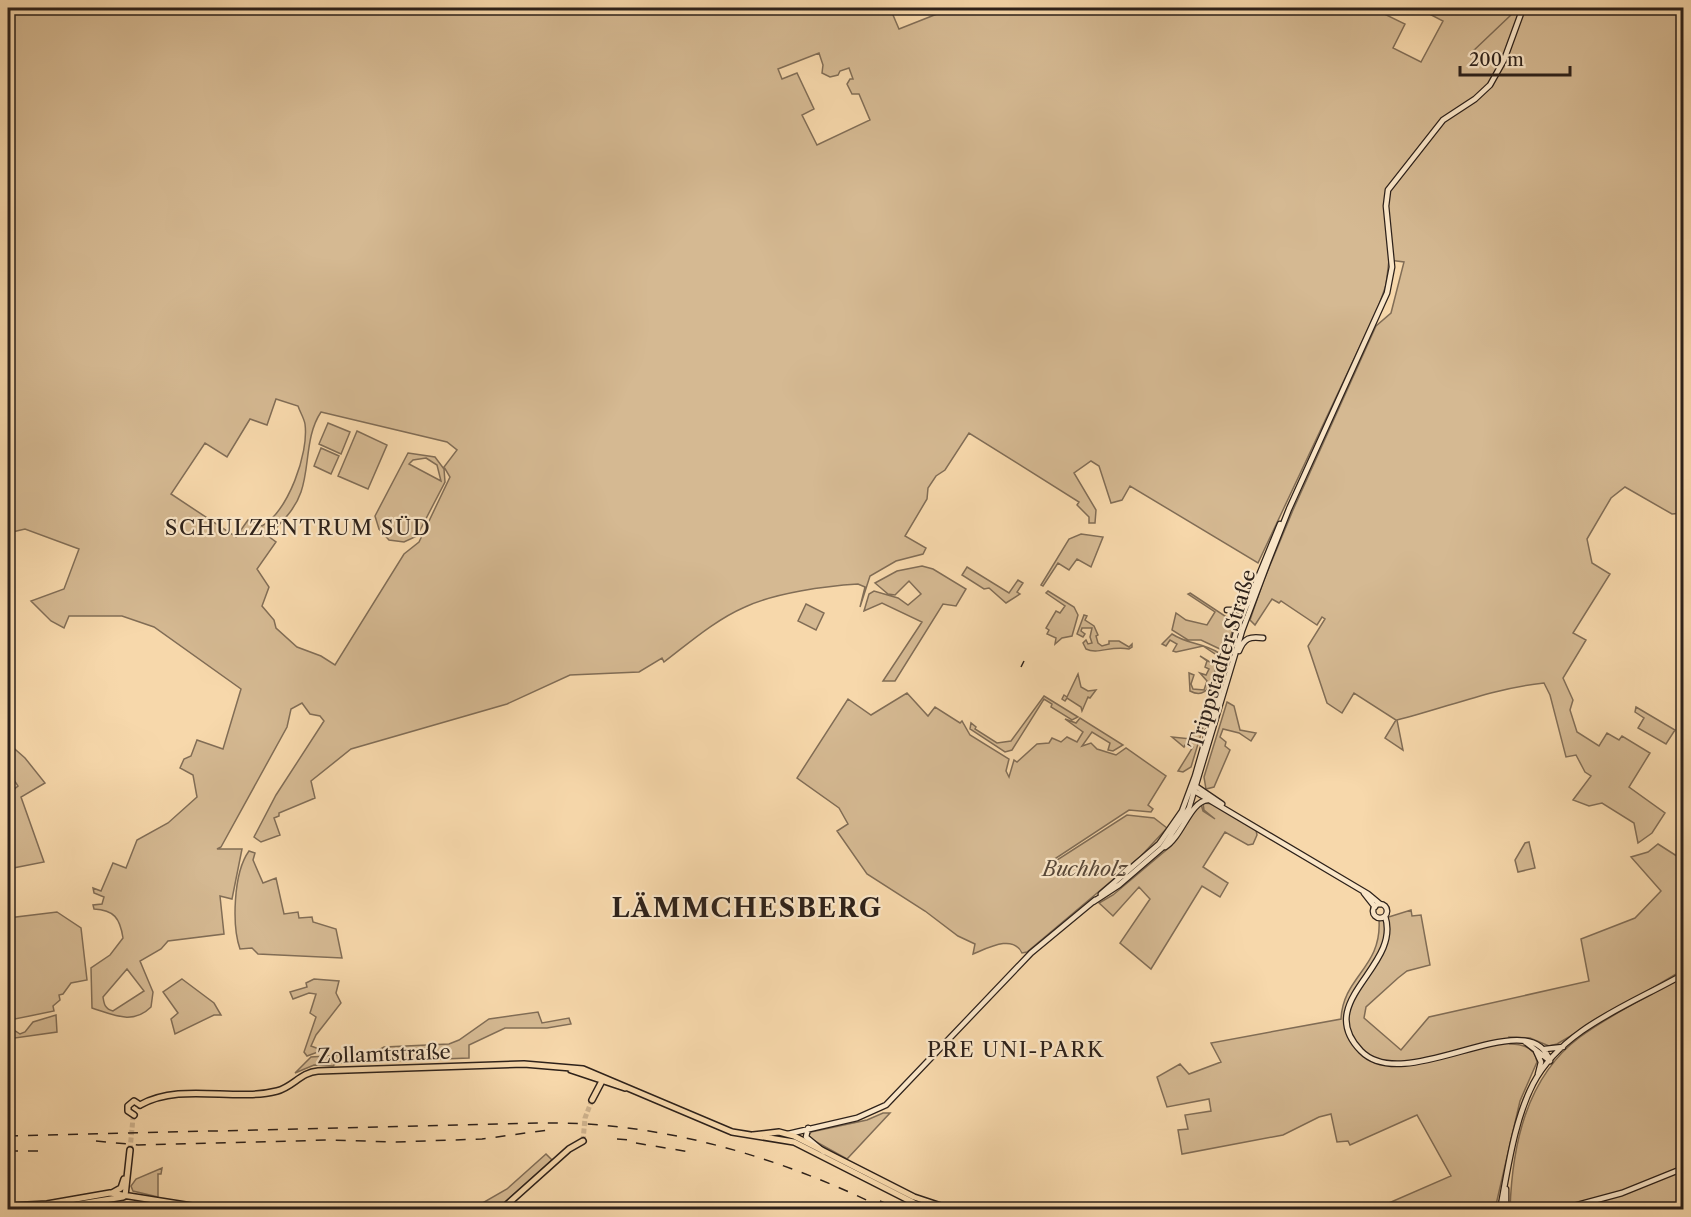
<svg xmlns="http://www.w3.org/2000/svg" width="1691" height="1217" font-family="'Libre Caslon Text',serif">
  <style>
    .green { fill: #d5b992; stroke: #816d56; stroke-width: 1.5; fill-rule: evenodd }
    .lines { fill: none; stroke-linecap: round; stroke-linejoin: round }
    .stream { stroke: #7d6a54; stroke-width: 1.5 }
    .primary-tunnel { stroke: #cfb38e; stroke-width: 5; stroke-dasharray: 5 2.5; stroke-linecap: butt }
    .secondary-casing { stroke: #2d211a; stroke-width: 7 }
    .primary-casing { stroke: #2d211a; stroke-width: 8 }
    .secondary { stroke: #fae6c8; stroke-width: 4.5 }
    .primary { stroke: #f7d8ab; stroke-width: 5 }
    .rail { stroke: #2d211a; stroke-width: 1.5; stroke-dasharray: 10 10; stroke-linecap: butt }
    .labels { text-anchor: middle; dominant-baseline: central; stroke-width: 4.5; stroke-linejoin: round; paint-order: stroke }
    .street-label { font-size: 20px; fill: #2d211a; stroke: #fae6c8 }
    .park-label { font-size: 20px; font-style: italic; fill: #574738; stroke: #fae6c8 }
    .neighbourhood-label { font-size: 21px; letter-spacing: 1.5px; fill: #2d211a; stroke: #fae6c8 }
    .district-label { font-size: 26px; font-weight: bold; letter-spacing: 1.5px; fill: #2d211a; stroke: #fae6c8 }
  </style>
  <rect width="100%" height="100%" fill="#f7d8ab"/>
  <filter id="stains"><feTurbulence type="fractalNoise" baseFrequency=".00333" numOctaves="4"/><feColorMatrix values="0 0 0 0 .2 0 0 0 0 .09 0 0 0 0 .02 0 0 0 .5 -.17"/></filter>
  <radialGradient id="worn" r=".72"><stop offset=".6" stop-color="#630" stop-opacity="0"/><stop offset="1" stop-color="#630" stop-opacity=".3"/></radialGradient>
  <path class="green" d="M8,8H890L899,29L947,10L946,8H1377L1376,10L1405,24L1393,48L1421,62L1443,21L1418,8H1683V513L1672,514L1625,487L1611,498L1587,539L1592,563L1610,574L1573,633L1586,640L1563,678L1573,700L1570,710L1577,732L1599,746L1607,733L1619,740L1622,736L1650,753L1629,787L1665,813L1652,833L1638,843L1634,823L1602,803L1589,806L1573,800L1591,776L1585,772L1576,755L1566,757L1550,695L1544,683C1493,688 1446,708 1397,720L1403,750L1385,738L1396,720L1354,693L1342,713L1327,703L1308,646L1325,619L1322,617L1317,625L1281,601L1279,603L1272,599L1255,625L1250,620L1263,582L1293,510L1376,326L1391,313L1404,262L1389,260L1386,285L1378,308L1258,563L1130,486L1122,500L1111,503L1099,466L1091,461L1074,473L1096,510L1095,523H1089V517L1077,505L1079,502L969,433L945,470L936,476L928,488L927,499L905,536L926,548L923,554L896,561L870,576L860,607L865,587L858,584C825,586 775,593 745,607C715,620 689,643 664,662L662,658L639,672L570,675L507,704L351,749L311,781L315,798L279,813V816L274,818L280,835L261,842L254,837L276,795L324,721L320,716L310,714L302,703L291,709L287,727L221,847L217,849H242L232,899L220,896L224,934L168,941L161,949L140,961L153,992L151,1007C133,1025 114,1015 92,1008L91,968L110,955L123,938C120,918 114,910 94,909L93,905L102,904L104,897L94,893L93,888L101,891L113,863L126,868L137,840L168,823L197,797L193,775L180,768L184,759L191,756L197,740L223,749L241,689L154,627L122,616H69L64,628L51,621L31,601L64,589L79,549L25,529L8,533ZM819,53L823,65L822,73L830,77L838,75L840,71L849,68L853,79H850L847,84L852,94H859L870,120L817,145L802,115L814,109L797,73L782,79L778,69ZM276,399L298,406C300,412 304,418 305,424C309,454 288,511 262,526L248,520L236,537L171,494L205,443L227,457L250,419L267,425ZM321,412L447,442L457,450L444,467L450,477L419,542L404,554L335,665L321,656L297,647L276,628L274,620L262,606L269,587L257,569L276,542L268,536C281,523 295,510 301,492C310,466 305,436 321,412ZM127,969L144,991L113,1011C105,1009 104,1004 103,997Z
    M328,423L350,432L341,454L319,444Z
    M357,431L387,445L368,489L338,476Z
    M321,448L339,456L331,474L314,466Z
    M408,453L435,457L444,469L445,482L417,536L404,542L389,540L379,529L375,516ZM426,458L437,465L441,481L409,464L413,460Z
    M1081,534L1103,537L1091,567L1077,559L1069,570L1058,563L1043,586L1041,585L1069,539Z
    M922,566L933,569L966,589L956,606L943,604L895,681H883L922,622L882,603L864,611L869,594L874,591L898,598L908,605L921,594L909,581L895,595L888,594L875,583L897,571Z
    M967,567L1009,593L1018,580L1023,583L1017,592L1020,594L1006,603L989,588L984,589L962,575Z
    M1048,591L1074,607L1078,615L1072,636L1062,638L1055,644L1056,638L1047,634L1049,630L1046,628L1056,611L1060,613L1065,606L1046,593Z
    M1190,593L1228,618L1233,629L1191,767L1183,772L1178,771L1193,747L1187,742L1184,747L1172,737L1191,739L1209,699L1222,650L1201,640H1188L1172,630L1176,613L1186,620L1207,625L1215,612L1188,594Z
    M806,604L824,613L816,630L798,621Z
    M1084,615L1087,616L1085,620L1094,626L1098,635L1096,636L1098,643L1102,646L1109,644V641H1119L1129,647L1132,644V647L1129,649C1111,645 1098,655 1086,649L1083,643L1086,640L1088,644L1092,643L1090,637L1092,628H1082L1081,631L1085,634L1083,637L1077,634Z
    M1172,634C1189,645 1201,642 1219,653V654C1215,669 1212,703 1190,691L1189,673L1194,675L1191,684L1193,689L1204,690L1207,681L1200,673L1206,675L1209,669L1205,667L1207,661L1200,656L1213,664L1218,656L1203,646L1176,652L1173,651L1177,644L1170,640L1166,646L1162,644Z
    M1078,674L1081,687L1088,691L1096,690L1090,698L1088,697L1082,711L1081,707L1067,698L1065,701L1062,699L1064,695L1067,697Z
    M907,693L928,716L935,707L960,723L962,721L970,735L1009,759L1006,771L1009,777L1014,760L1017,762L1037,744L1049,743L1052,738L1061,742L1067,737L1077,742L1083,732L1065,719L1076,723L1080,718L1123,745L1113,751L1108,750L1110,743L1092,732L1082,746L1091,743L1097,749L1116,755L1126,748L1166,776L1148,805L1153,809L1151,812L1129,810L1050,862L1055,871L1061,867L1057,860L1127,815L1154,818L1167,828L1141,856L1027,952L1022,953C1013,934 988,948 973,954L975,944L958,936L925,911L867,874L837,831L848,824L839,808L797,778L848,699L871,715Z
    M1044,696L1078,717L1072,720L1051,707L1052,704L1044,699L1012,750L1005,752L970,729L971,723L976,727L975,729L997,743L1011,741Z
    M1227,702L1234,706L1240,730L1256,733L1251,741L1239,733L1223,729L1220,737L1226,742L1225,746L1230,750L1214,787L1206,789L1204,777Z
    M1636,707L1675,730L1666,744L1638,728L1644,718L1635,712Z
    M8,743L25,758L45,783L21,797L44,862L8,869V806L11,803L8,794L18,786L8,771Z
    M1203,803L1214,804L1256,830L1257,835L1253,844L1248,845L1225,832L1203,867L1228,883L1220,897L1202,886L1151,969L1120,943L1150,899L1139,887L1113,916L1099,903L1113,895L1171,846L1198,806L1201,804L1203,811L1215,819L1204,810Z
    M1529,842L1535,868L1518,872L1515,860L1525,843Z
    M1658,844L1683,860V970L1557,1044L1549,1046L1530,1038L1509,1037L1510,1044C1523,1044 1535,1048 1537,1062L1520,1101L1495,1209H1375L1451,1176L1417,1115L1350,1145L1348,1141L1337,1142L1331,1114L1319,1117L1283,1135L1182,1154L1178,1130L1188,1129L1185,1115L1211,1111L1209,1099L1167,1107L1157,1077L1180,1064L1189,1074L1221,1062L1211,1043L1341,1019C1343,976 1382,968 1379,920L1411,910L1412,916L1421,915L1430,965L1407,971L1398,978L1366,1007L1364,1018L1401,1050L1429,1017L1589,981L1581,939L1635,918L1661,891L1631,857L1648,852Z
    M249,851L255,853L253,860L263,883L276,878L284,914L298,912L299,918L312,917L313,922L336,929L342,958L258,954L252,948L240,949C232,926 233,873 249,851Z
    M57,912L81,928L87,980L71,983L63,994L59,995L60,1000L53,1006L54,1011L15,1019L14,1016L8,1017V918Z
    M1683,977V1209L1510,1210C1512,1146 1526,1077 1580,1037C1611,1014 1649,996 1683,977Z
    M182,979L214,1003L221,1015H214L175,1034L171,1019L178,1013L163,992Z
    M314,979L339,981L336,993L341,1003L316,1035L311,1046L319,1049L318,1052L307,1056L304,1052L316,1017L310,1013L316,994L309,993L293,999L290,992L307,987L306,983Z
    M538,1012L542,1023L569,1018L571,1024L547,1028H505L469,1045V1058L336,1063L333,1066L314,1065L295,1073L311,1057L373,1053L384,1047L449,1044L459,1040L489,1019Z
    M56,1015L57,1032L8,1039V1019H13L14,1030L20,1034L25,1032L33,1022Z
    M883,1113H890L847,1159L811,1139L809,1135L811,1132L867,1120Z
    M546,1154L552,1160L497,1209H472L507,1189Z
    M162,1168L161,1174H158V1197L133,1191L131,1186L136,1179Z"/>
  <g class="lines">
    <path class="stream" d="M1471,53L1512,14"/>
    <path class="primary-tunnel" d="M583,1141L585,1118L592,1100
      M130,1150L133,1118"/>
    <defs>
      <path id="secondary" d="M1227,610H1238L1248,603
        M1239,651C1244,638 1250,636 1263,638
        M1197,787L1222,804
        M1196,792L1368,894L1380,904
        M1165,847C1182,837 1190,801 1208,800
        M1364,893L1375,907
        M1101,894L1159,844L1182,811L1195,776L1237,629L1280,524
        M1093,902L1119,885L1162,848L1189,808L1242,631L1268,562L1289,509L1387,293L1392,267L1386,206L1388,190L1443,120L1475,99L1490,85L1504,60L1523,8
        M1373 911a7 7 0 1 1 14 0a7 7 0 1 1-14 0Z
        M1385,916C1402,967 1312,1001 1361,1051C1406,1097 1529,1000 1550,1061
        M1524,1041L1550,1061
        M1545,1049L1563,1047
        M1536,1051L1541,1062L1538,1074
        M808,1128L806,1137L824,1152
        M788,1134L857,1118L886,1105L1031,953L1095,900
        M1506,1189V1210
        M1500,1210C1508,1169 1514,1121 1533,1084C1562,1028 1632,1004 1684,974
        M1559,1210L1622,1193L1684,1168"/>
      <path id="primary" d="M571,1070L625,1088
        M592,1100L602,1081
        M140,1105C181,1082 234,1102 277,1091C293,1087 301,1072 318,1071L524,1064L583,1069L732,1132L794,1142L928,1210
        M134,1115L128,1111V1106L134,1101L140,1105
        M753,1135L779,1132L794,1136L914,1197L953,1210
        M112,1193L121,1188L124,1179
        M125,1196L130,1150
        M8,1206L47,1204L110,1193L217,1210
        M43,1210L123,1197
        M501,1210L569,1149L583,1141"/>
    </defs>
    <use href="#secondary" class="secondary-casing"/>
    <use href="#primary" class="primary-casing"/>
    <use href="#secondary" class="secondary"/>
    <use href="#primary" class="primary"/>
    <path class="rail" d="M1021,667L1024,661
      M8,1136L541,1123C660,1121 781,1157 887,1210
      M617,1139L630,1140
      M96,1141L138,1145L330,1140L396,1142L482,1139L548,1130
      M636,1143L690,1152
      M8,1151H41
      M880,1201L901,1210"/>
  </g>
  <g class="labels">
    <g class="street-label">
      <text transform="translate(1222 659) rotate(-73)">Trippstadter Straße</text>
      <text transform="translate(384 1054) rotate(-2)">Zollamtstraße</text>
    </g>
    <g class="park-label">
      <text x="1085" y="869">Buchholz</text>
    </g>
    <g class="neighbourhood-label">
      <text x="298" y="527">SCHULZENTRUM SÜD</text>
      <text x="1016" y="1049">PRE UNI-PARK</text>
    </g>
    <g class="district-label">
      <text x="747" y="908">LÄMMCHESBERG</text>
    </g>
  </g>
  <rect width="1691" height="1217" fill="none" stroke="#f7d8ab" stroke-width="30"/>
  <rect x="9" y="9" width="1673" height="1199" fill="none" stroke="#2d211a" stroke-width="3"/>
  <rect x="15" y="15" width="1661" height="1187" fill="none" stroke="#2d211a" stroke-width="1.5"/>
  <path d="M1460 66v9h110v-9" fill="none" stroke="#2d211a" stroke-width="3"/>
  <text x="1469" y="66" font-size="18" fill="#2d211a" stroke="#fae6c8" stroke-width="4.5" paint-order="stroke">200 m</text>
  <rect width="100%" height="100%" filter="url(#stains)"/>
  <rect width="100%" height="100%" fill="url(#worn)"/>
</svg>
